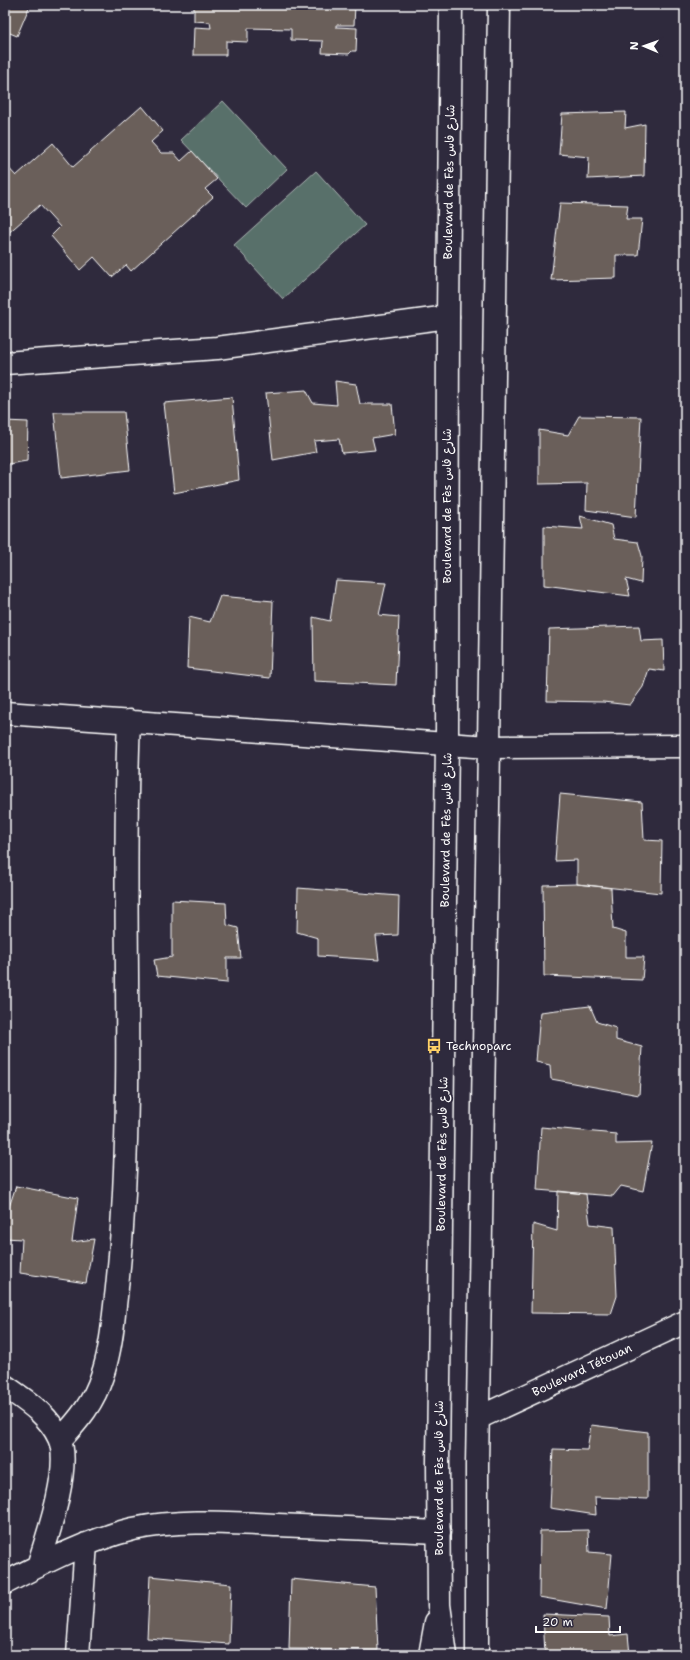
<svg xmlns="http://www.w3.org/2000/svg" width="690" height="1660" font-family="'Shantell Sans','Playpen Sans Arabic',sans-serif">
  <style>
    .green { fill: #596f6a; stroke: #acb7b4 }
    .building { fill: #6b5f5a; stroke: #fff }
    .lines { fill: none; stroke-linecap: round; stroke-linejoin: round }
    .street-casing { stroke: #fff; stroke-width: 25 }
    .secondary-casing { stroke: #fff; stroke-width: 25 }
    .street { stroke: #2f2a3d; stroke-width: 22 }
    .secondary { stroke: #2f2a3d; stroke-width: 22 }
    .labels { text-anchor: middle; dominant-baseline: central; stroke-width: 3.5; stroke-linejoin: round; paint-order: stroke }
    .street-label { font-size: 12px; fill: #fff; stroke: #2f2a3d }
    .poi-label { font-size: 12px; fill: #fff; stroke: #2f2a3d; text-anchor: start }
  </style>
  <rect width="100%" height="100%" fill="#2f2a3d"/>
  <filter id="ink" filterUnits="userSpaceOnUse"><feTurbulence type="fractalNoise" baseFrequency=".025" numOctaves="2"/><feDisplacementMap in="SourceGraphic" scale="8" xChannelSelector="R" yChannelSelector="G"/><feConvolveMatrix kernelMatrix="1 2 1 2 8 2 1 2 1" color-interpolation-filters="sRGB"/></filter>
  <g filter="url(#ink)">
    <path class="green" d="M223,101L287,169L246,208L181,140Z
      M316,171L365,225L283,299L234,245Z"/>
    <path class="building" d="M5,5H30L17,36L5,31Z
      M194,5H355L354,25H336V27L357,28L356,51H352L349,54L322,53L323,41L291,40V29L248,28V42L226,41V55H193L194,27L211,28L210,22L194,21Z
      M142,106L163,131L151,142L161,153H174L181,161L192,151L217,179L205,189L213,197L131,271L126,265L112,277L94,257L80,270L51,236L60,227L40,205L5,236V164L16,176L53,143L73,167Z
      M626,112L625,128L645,124L644,176L588,179L589,157L559,154L562,114Z
      M560,203L628,205L626,219H642L638,255H616V278L551,280Z
      M335,381L356,384L360,404H392L395,434L372,438L375,450L342,453L339,439L314,441L316,452L273,460L266,393L306,390L313,403L337,405Z
      M232,397L239,480L174,493L164,403Z
      M54,412H124L130,470L61,478Z
      M579,416L641,417L636,517L586,510L587,483L539,484V430L568,435Z
      M5,421L28,422L27,461L8,464L5,482Z
      M580,516L611,525L614,539L638,542L642,556L641,583L626,579L630,596L544,585V526L583,529Z
      M336,580L386,583L379,615L399,617L396,685L314,681L313,617L330,621Z
      M220,596L273,601L270,678L187,668L189,617L210,622Z
      M639,626L641,641L663,640L664,671L649,669L643,687L630,705L603,702L547,701L549,629Z
      M560,794L642,802L644,840L662,841L661,893L577,884V860L555,861Z
      M577,884L611,888L613,929L626,933V957H644L642,980L544,976L543,885Z
      M298,888L399,896L398,935L376,936L379,960L318,956V938L297,932Z
      M172,900L226,903L227,925L238,928L241,958H227V983L157,976L154,960L172,957Z
      M590,1006L597,1022L616,1028V1040L642,1047L639,1095L551,1079L550,1065L536,1062L540,1012Z
      M541,1127L616,1134V1144L652,1143L643,1191L621,1186L613,1196L537,1190Z
      M16,1186L78,1198L72,1242L94,1239L86,1283L20,1273L22,1239L5,1238V1219Z
      M558,1191L586,1194L590,1224L614,1227L617,1296L611,1314L531,1313L533,1224L557,1231Z
      M591,1425L648,1432V1499L595,1497L596,1515L550,1508L553,1449L587,1450Z
      M588,1530L589,1552L612,1554L607,1609L539,1597L540,1531Z
      M150,1576L231,1584L229,1644L147,1638Z
      M291,1579L375,1587L378,1650L289,1649Z
      M543,1614L609,1617L610,1636L628,1634L630,1655H545Z"/>
    <g class="lines">
      <defs>
        <path id="street" d="M5,363L217,348L448,317
          M5,713L489,747L685,746
          M5,1386C26,1401 48,1414 59,1438C72,1466 47,1538 38,1566
          M478,1418L685,1322
          M60,1440C79,1420 94,1402 102,1376C109,1356 112,1335 114,1314C119,1274 122,1234 124,1193C132,1036 122,878 129,721
          M5,1583C46,1562 88,1540 133,1529C180,1519 230,1523 278,1525C332,1527 385,1530 439,1532
          M78,1655L86,1544"/>
        <path id="secondary" d="M430,1655L436,1622
          M446,1655L439,1605L438,1463L447,743L448,317L451,5
          M477,1655V1465L489,747L499,5"/>
      </defs>
      <use href="#street" class="street-casing"/>
      <use href="#secondary" class="secondary-casing"/>
      <use href="#street" class="street"/>
      <use href="#secondary" class="secondary"/>
    </g>
  </g>
  <defs>
    <symbol id="bus-bare" viewBox="-9 -9 18 18"><path d="M-5-6H5V4H4V6H2V4H-2V6H-4V4H-5ZM-3.5-4V0h7V-4ZM-3.5 1.2v1.5H-2V1.2ZM2 1.2v1.5H3.5V1.2Z" fill="#ffd166" stroke="#2f2a3d" stroke-width="2.5" paint-order="stroke"/></symbol>
  </defs>
  <g fill-rule="evenodd">
    <use href="#bus-bare" x="423" y="1035" width="22" height="22"/>
  </g>
  <g class="labels">
    <g class="street-label">
      <text transform="translate(449 182) rotate(-89)">Boulevard de Fès شارع فاس</text>
      <text transform="translate(447 506) rotate(-90)">Boulevard de Fès شارع فاس</text>
      <text transform="translate(446 830) rotate(-89)">Boulevard de Fès شارع فاس</text>
      <text transform="translate(442 1154) rotate(-89)">Boulevard de Fès شارع فاس</text>
      <text transform="translate(582 1370) rotate(-25)">Boulevard Tétouan</text>
      <text transform="translate(439 1478) rotate(-90)">Boulevard de Fès شارع فاس</text>
    </g>
    <g class="poi-label">
      <text x="446" y="1046">Technoparc</text>
    </g>
  </g>
  <rect width="690" height="1660" fill="none" stroke="#2f2a3d" stroke-width="20"/>
  <rect x="10" y="10" width="670" height="1640" fill="none" stroke="#fff" stroke-width="1.5" filter="url(#ink)"/>
  <g transform="translate(644 46) rotate(272)" stroke="#2f2a3d" stroke-width="3" paint-order="stroke">
  <path d="M0-3L7 15L0 10L-7 15Z" fill="#ffffff"/>
  <text y="-6" font-size="11" font-weight="bold" text-anchor="middle" fill="#ffffff">N</text>
  </g>
  <path d="M536 1626v6h84v-6" fill="none" stroke="#ffffff" stroke-width="2"/>
  <text x="542" y="1626" font-size="12" fill="#ffffff" stroke="#2f2a3d" stroke-width="3" paint-order="stroke">20 m</text>
</svg>
